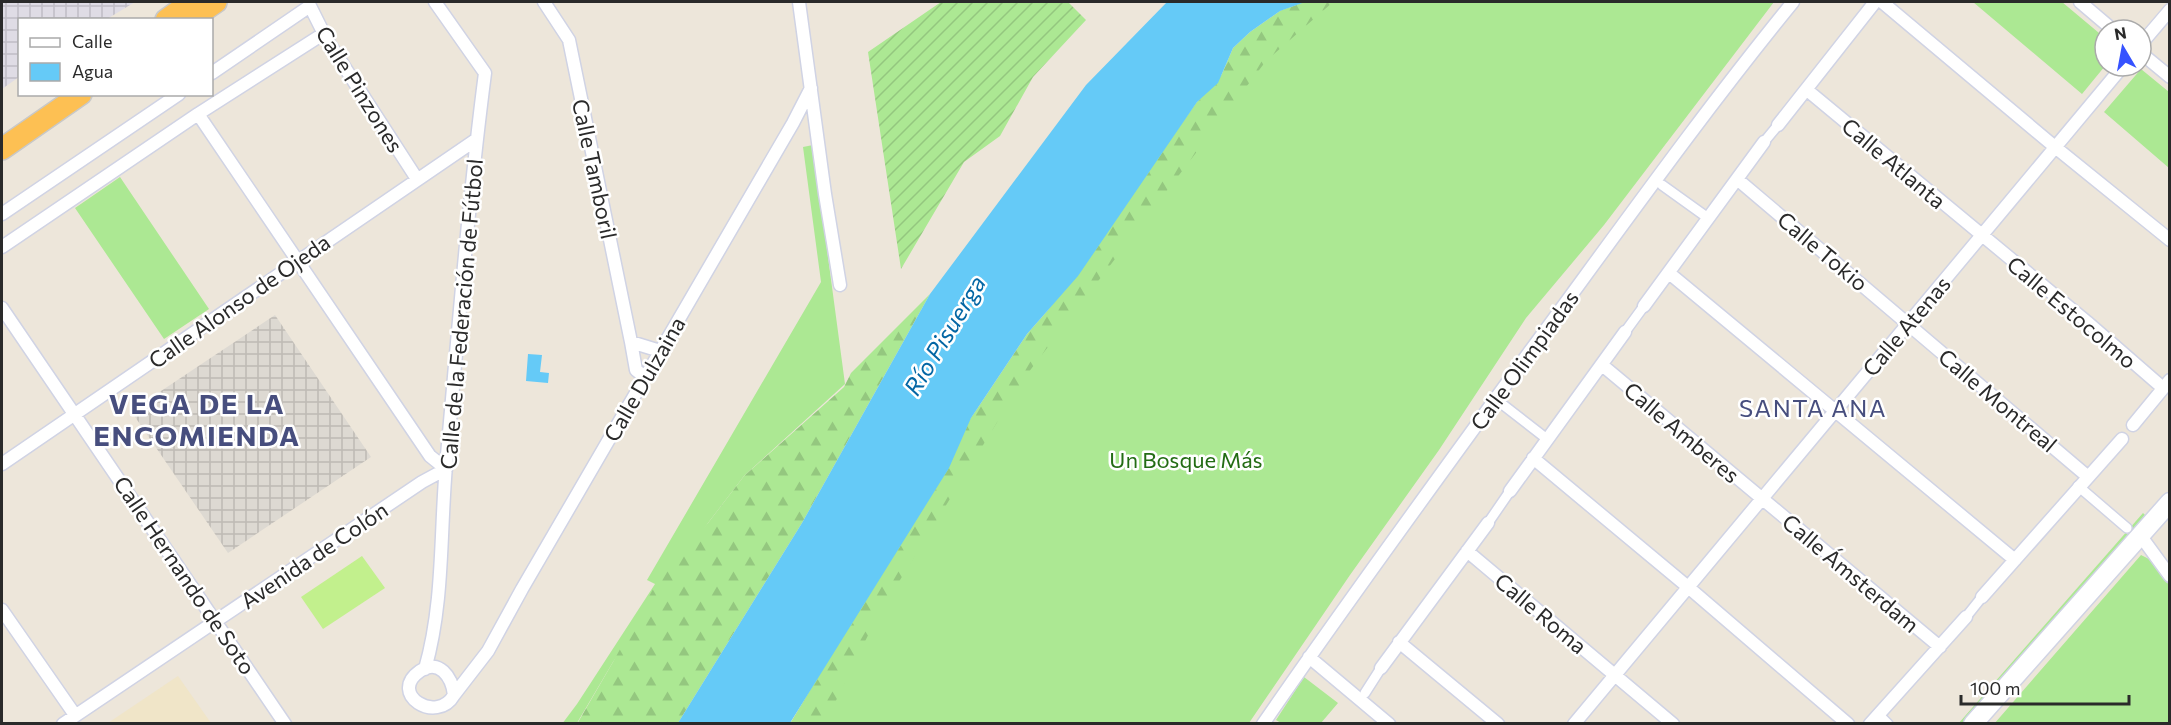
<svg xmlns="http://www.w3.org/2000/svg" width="2171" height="725" font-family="Commissioner,sans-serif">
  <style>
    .industrial { fill: url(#industrial-grid) }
    .education { fill: #f0e5c8 }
    .grass { fill: #ace893 }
    .forest { fill: url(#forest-firs) }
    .garden { fill: url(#garden-furrows) }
    .pitch { fill: #c2f08d }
    .plaza { fill: url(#plaza-grid) }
    .water { fill: #65caf7 }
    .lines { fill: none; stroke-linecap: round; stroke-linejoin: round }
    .pedestrian-casing { stroke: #d0d3e4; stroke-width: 12 }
    .minor-casing { stroke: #d0d3e4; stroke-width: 15 }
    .secondary-casing { stroke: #d0d3e4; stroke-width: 21 }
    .trunk-casing { stroke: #c8c8c8; stroke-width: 24 }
    .pedestrian { stroke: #fff; stroke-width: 9 }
    .minor { stroke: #fff; stroke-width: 12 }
    .secondary { stroke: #fff; stroke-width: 18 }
    .trunk { stroke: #fdc053; stroke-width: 21 }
    .labels { text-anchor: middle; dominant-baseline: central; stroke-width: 5; stroke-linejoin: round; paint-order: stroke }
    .street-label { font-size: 22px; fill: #2a2a2a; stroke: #fff }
    .park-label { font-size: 22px; fill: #236c14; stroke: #fff }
    .water-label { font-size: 24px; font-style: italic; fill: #0366a4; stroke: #fff }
    .neighbourhood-label { font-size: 24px; letter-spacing: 1.5px; fill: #474e7e; stroke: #fff }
    .district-label { font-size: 28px; font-weight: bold; letter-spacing: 1.5px; fill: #474e7e; stroke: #fff }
  </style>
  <defs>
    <pattern id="industrial-grid" width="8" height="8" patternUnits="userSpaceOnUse" patternTransform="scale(1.5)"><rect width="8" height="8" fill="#dfdce5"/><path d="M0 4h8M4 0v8" fill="none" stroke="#c0bdc5"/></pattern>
    <pattern id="forest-firs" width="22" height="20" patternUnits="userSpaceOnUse" patternTransform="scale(1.5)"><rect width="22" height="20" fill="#ace893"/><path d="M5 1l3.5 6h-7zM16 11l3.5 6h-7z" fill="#94c77f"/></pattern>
    <pattern id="garden-furrows" width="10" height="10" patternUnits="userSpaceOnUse" patternTransform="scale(1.5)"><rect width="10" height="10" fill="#ace893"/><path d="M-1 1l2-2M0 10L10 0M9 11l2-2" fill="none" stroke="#94c77f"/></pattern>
    <pattern id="plaza-grid" width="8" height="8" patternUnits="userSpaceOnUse" patternTransform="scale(1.5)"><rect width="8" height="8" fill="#ddd9d2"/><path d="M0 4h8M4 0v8" fill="none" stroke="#bebab4"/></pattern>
  </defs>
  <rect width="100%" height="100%" fill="#ede6da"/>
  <path class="industrial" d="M2,2H135L107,19L20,20L19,77L2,89Z"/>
  <path class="education" d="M178,676L211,723H108L169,682Z"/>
  <path class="grass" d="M1305,2H1774L1604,225L1526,318L1439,450L1350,575L1249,723L790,724L971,418L1197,102L1280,11Z
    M1973,2H2062L2105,38V66L2082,94Z
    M2141,69L2169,92V168L2104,112Z
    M813,145L845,384L744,476L708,523L613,662L577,723L562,724L577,704L655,584L647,580L821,282L803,147Z
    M120,177L209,309L164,339L75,208Z
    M2143,513L2147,517L1966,723L1958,724Z
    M2141,555L2151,560L2169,585V723L1994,724Z
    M1304,677L1338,703L1321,723H1281L1276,720Z"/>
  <path class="forest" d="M1305,2H1333L1266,61L1025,377L876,619L825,723L790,724L949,468L971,418L1027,334L1078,276L1197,102L1218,83L1233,48L1250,32L1280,11Z
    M930,294L802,523L678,723L577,724L613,662L658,580L708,523L744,476L844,387L851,373Z"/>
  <path class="garden" d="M941,2H1068L1086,20L1033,77L1000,136L964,162L901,269L868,52Z"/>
  <path class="pitch" d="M362,556L385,588L323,629L301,597Z"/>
  <path class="plaza" d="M275,315L371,457L228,553L131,411Z"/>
  <path class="water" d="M1167,2H1305L1280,11L1250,32L1233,48L1218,83L1197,102L1078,276L1027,334L971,418L949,468L790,723H678L802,523L930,294L1086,85Z
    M528,354L542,355L540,372L549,373L548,383L526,381Z"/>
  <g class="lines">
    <defs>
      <path id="pedestrian" d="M1764,142L1778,125
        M1662,185L1708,218
        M1625,332L1644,306
        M1502,404L1547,439
        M2078,486L2127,528
        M1488,523L1510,491
        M1966,617L1982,597
        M1365,693L1381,668
        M1879,715L1888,724"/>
      <path id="minor" d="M544,2L569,40L631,342L660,351
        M799,2L825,194L840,285
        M1882,2L2055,147L2170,240
        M2080,2L2113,30
        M2141,44L2170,10
        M2141,53L2170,77
        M212,73L310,6L327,40L417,179
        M1807,90L2087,322L2163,388
        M198,114L430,456L446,469
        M1778,125L1875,2
        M1737,179L2087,476
        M2,214L179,94
        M2,247L198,114L323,34
        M1669,273L2015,560
        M1644,306L1764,142
        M2,308L285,724
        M631,342L636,370L645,377
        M1602,365L1940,647
        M2133,425L2170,380
        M1533,458L1688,587L1848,724
        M2,464L477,139
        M1510,491L1625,332
        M2140,535L2170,576
        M1467,551L1673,724
        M1982,597L2122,439
        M2,610L75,715
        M1399,642L1498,724
        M1309,657L1389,724
        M1381,668L1488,523
        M425,669C444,603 440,533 446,466C458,335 468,204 485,73L435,2
        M454,695C452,677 439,658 420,671C387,694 437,725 454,695L488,651L522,589L793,123L811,88
        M63,724L422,482L446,469
        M1263,724C1349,599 1439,477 1528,354C1615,236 1700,116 1793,2
        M1574,724L2123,66
        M1870,724L1966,617"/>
      <path id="secondary" d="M1973,724L2170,502"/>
      <path id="trunk" d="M166,20L191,2
        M190,20L216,2
        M2,149L81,94"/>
    </defs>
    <use href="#pedestrian" class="pedestrian-casing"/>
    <use href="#minor" class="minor-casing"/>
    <use href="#secondary" class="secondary-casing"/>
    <use href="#trunk" class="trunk-casing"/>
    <use href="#pedestrian" class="pedestrian"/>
    <use href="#minor" class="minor"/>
    <use href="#secondary" class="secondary"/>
    <use href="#trunk" class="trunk"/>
  </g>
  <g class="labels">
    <g class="street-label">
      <text transform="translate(360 89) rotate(58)">Calle Pinzones</text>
      <text transform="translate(1894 163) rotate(40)">Calle Atlanta</text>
      <text transform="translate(595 169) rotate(78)">Calle Tamboril</text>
      <text transform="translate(1823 251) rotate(40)">Calle Tokio</text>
      <text transform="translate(239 301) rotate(-35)">Calle Alonso de Ojeda</text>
      <text transform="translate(2072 312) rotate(40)">Calle Estocolmo</text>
      <text transform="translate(461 314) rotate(-85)">Calle de la Federación de Fútbol</text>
      <text transform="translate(1906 326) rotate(-50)">Calle Atenas</text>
      <text transform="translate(1524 360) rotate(-54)">Calle Olimpiadas</text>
      <text transform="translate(644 379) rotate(-60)">Calle Dulzaina</text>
      <text transform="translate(1998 400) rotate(40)">Calle Montreal</text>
      <text transform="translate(1682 432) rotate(40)">Calle Amberes</text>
      <text transform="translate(314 555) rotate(-34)">Avenida de Colón</text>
      <text transform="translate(1851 573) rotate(40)">Calle Ámsterdam</text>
      <text transform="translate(185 575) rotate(56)">Calle Hernando de Soto</text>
      <text transform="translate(1541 613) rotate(40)">Calle Roma</text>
    </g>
    <g class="park-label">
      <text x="1186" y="459">Un Bosque Más</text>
    </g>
    <g class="water-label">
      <text transform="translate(944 335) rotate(-59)">Río Pisuerga</text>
    </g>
    <g class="neighbourhood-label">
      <text x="1813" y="407">SANTA ANA</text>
    </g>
    <g class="district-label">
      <text x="197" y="403">VEGA DE LA<tspan x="197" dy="32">ENCOMIENDA</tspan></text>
    </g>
  </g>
  <rect width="2171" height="725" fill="none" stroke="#2a2a2a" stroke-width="6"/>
  <rect x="18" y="18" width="195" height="78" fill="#ffffff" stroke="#aaaaaa" stroke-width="1.5"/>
  <rect x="30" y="38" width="30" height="9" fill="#ffffff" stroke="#aaaaaa" stroke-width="1.5"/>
  <text x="72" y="48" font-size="18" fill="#2a2a2a">Calle</text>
  <rect x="30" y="63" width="30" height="18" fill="#65caf7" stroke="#aaaaaa" stroke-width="1.5"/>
  <text x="72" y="78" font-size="18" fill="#2a2a2a">Agua</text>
  <g transform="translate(2123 48) rotate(350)"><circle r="28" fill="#ffffff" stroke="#aaaaaa" stroke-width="1.5"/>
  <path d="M0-4.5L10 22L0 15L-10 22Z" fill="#3652ff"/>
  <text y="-9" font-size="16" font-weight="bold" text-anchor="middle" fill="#2a2a2a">N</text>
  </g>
  <path d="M1961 695v9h168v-9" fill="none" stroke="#2a2a2a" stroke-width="3"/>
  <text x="1970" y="695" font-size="18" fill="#2a2a2a" stroke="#ffffff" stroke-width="4.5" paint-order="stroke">100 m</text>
</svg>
